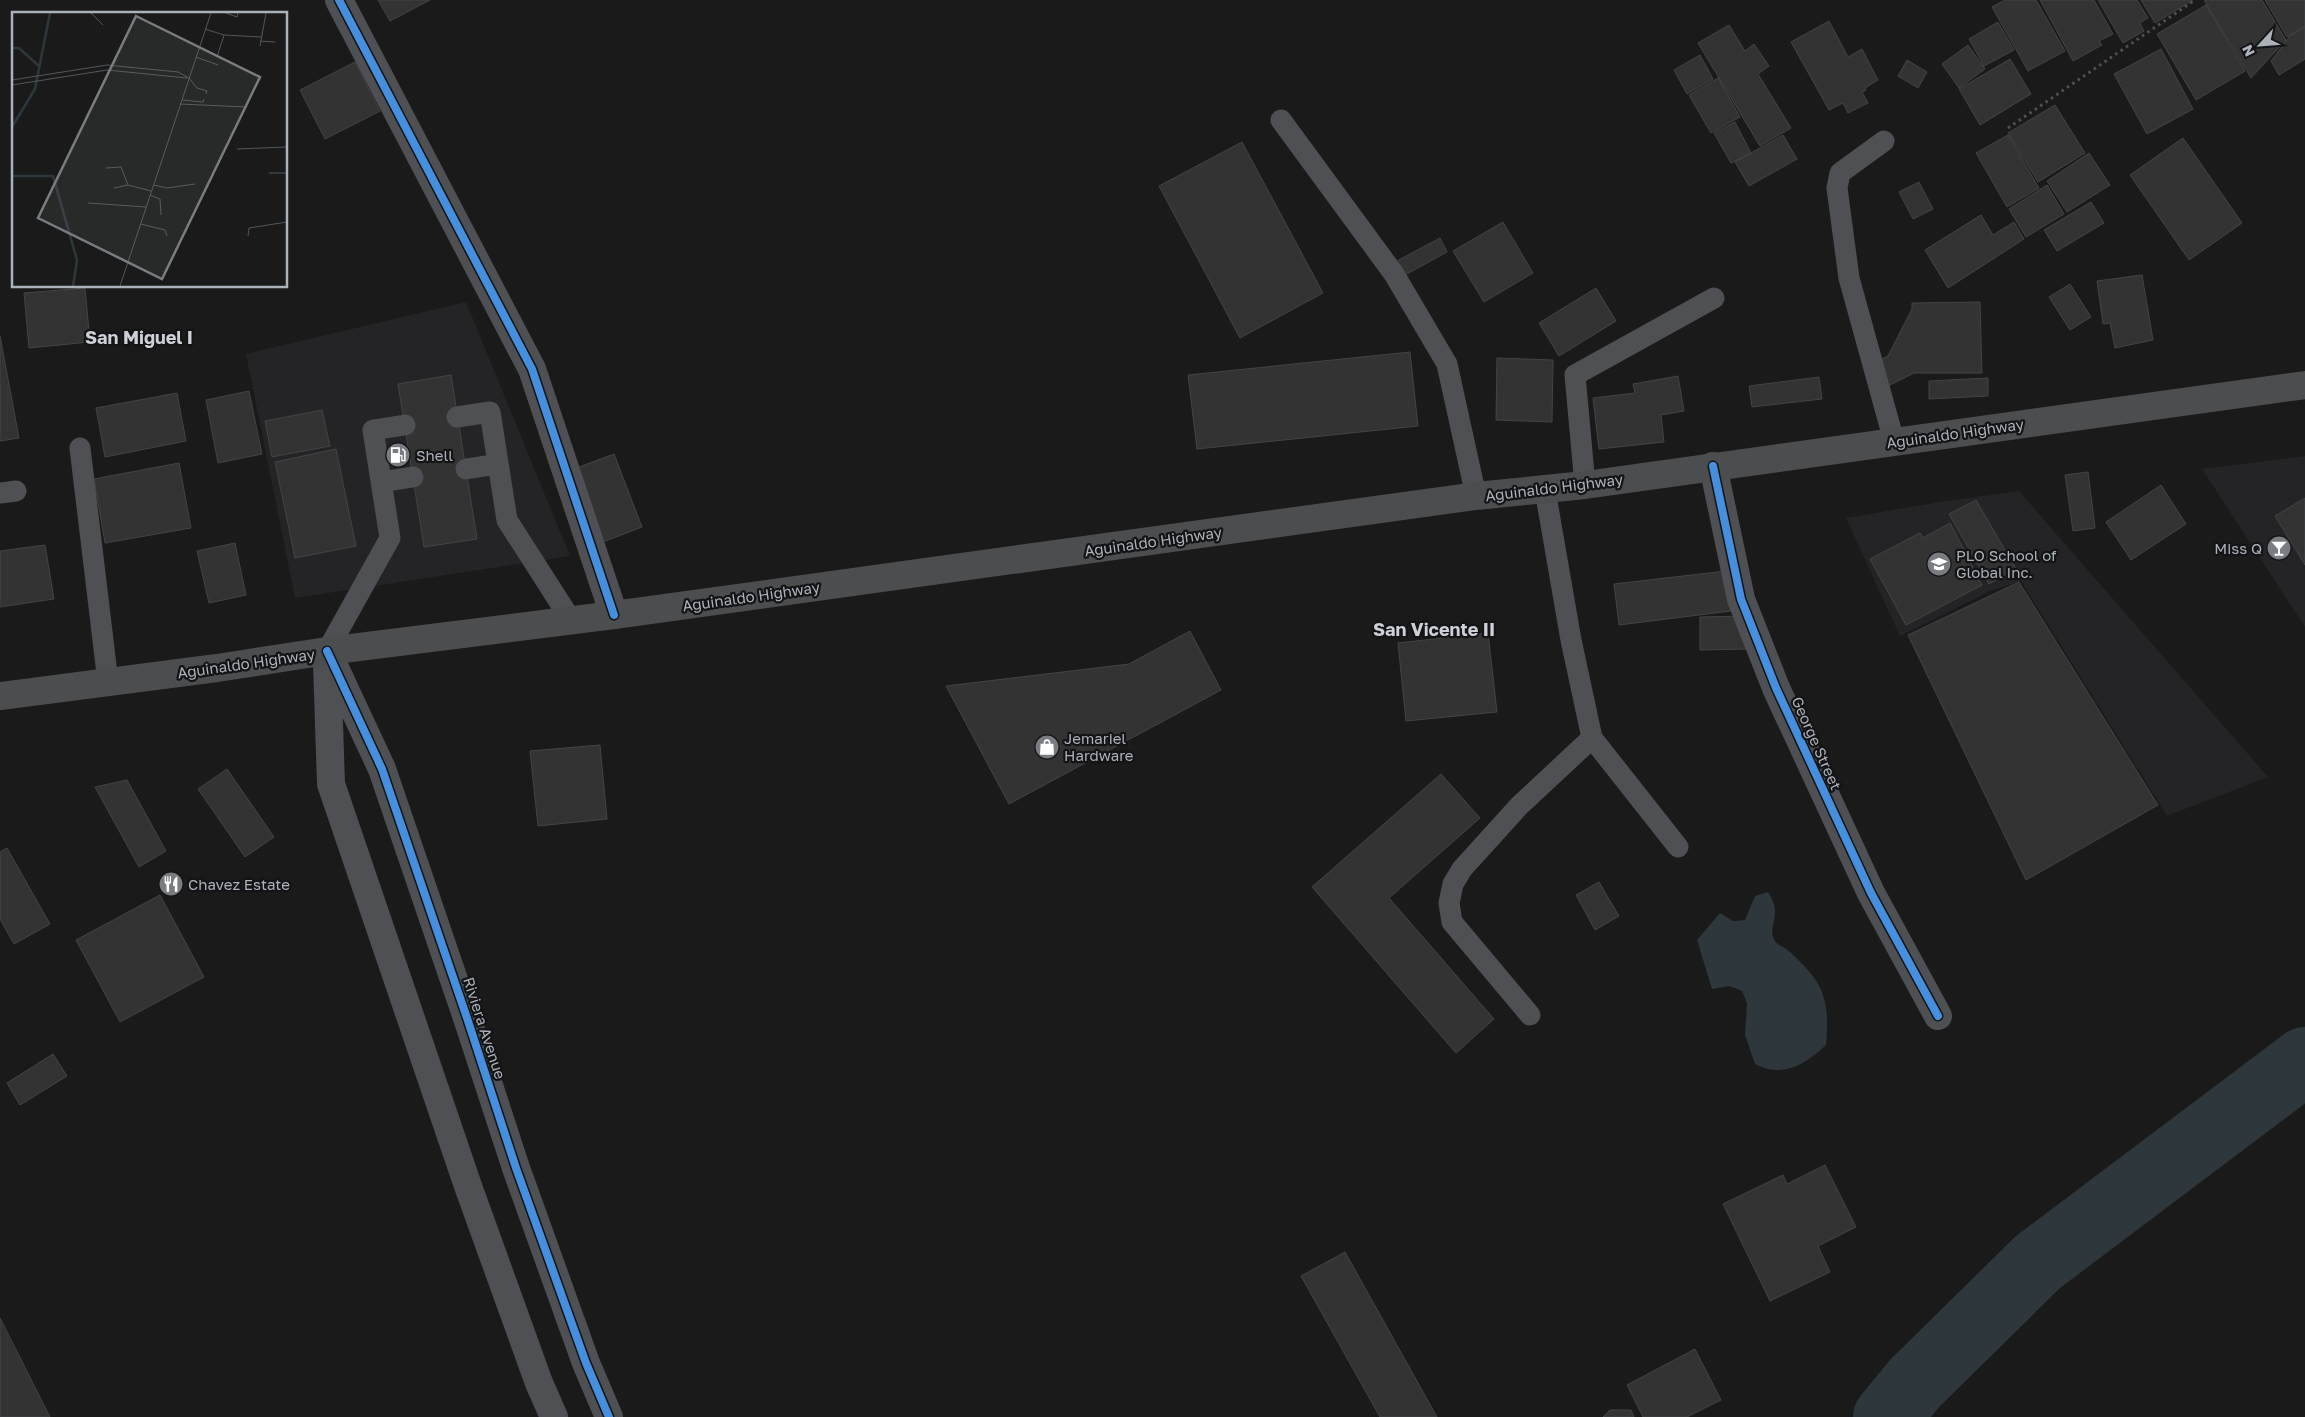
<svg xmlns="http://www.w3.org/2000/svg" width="2305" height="1417" font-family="'Golos Text',sans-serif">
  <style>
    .built { fill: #242426 }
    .water { fill: #2e373c }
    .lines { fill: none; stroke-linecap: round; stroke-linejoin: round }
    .river { stroke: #2e373c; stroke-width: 68 }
    .building { fill: #333334; stroke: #424446 }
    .path { stroke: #505154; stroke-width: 3; stroke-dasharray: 2.5 4; stroke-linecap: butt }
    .lane { stroke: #4e5053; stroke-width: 21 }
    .street { stroke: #4e5053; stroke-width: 28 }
    .primary { stroke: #4c4d4f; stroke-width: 28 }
    .cycleway-casing { stroke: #141416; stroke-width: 11 }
    .cycleway { stroke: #468fdf; stroke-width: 8 }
    .labels { text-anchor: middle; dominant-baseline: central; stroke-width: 4.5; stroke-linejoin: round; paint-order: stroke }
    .street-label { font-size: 15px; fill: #acb2ba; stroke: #141416 }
    .poi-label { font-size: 15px; fill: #acb2ba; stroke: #141416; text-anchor: start }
    .quarter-label { font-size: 18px; font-weight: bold; fill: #cdd0d6; stroke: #141416 }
    .inset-river { fill: none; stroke: #2e373c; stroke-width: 2.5 }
    .inset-road { fill: none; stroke: #54575a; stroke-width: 1 }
    .view { fill: #797d82; fill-opacity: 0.15; stroke: #797d82; stroke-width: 2.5 }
    .inset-edge { fill: none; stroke: #acb2ba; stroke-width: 2.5 }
  </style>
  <rect width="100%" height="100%" fill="#1a1a1a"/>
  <path class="built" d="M466,302L570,556L295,598L246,354Z
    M2305,456V627L2202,469Z
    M2019,491L2268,777L2167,816L2021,581L1990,591L1900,636L1846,518L1940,502Z"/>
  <path class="water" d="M1768,892C1771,897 1775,904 1775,910C1776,919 1770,929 1773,937C1776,946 1784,946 1790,952C1824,983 1830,999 1826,1045C1806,1064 1783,1079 1755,1064L1745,1035L1747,1003L1742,991L1729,986L1712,989L1697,940L1720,913L1733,921L1745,920L1755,896Z"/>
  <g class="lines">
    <path class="river" d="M1887,1417L1915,1383L2038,1262L2305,1061"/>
  </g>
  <path class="building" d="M378,0H430L390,21Z
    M2005,0H2036L2065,51L2028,71L1992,7Z
    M2040,0H2094L2113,34L2099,41L2102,45L2073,61Z
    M2098,0H2137L2148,18L2140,23L2144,31L2123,43Z
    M2141,0H2193L2155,23Z
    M2204,0H2262L2286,40L2251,78Z
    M2265,0H2305V26L2287,37Z
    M2206,5L2245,71L2196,100L2157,34Z
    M1829,21L1848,57L1862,49L1878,80L1865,88L1866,90L1862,92L1868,103L1848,113L1843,103L1829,110L1791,42Z
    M1998,22L2014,50L1984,66L1969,39Z
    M1729,25L1745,51L1754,44L1769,66L1758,74L1791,128L1760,146L1698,43Z
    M2305,27V59L2279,75L2271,61L2290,36Z
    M1968,45L1985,69L1959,88L1942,64Z
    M2161,49L2193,109L2147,134L2114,74Z
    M1700,55L1713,79L1687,94L1674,70Z
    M2010,59L2031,94L1980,125L1959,89Z
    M1907,60L1927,72L1918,88L1898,76Z
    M355,62L380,111L325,139L300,90Z
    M1718,78L1740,117L1711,133L1689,95Z
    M2055,105L2085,153L2038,182L2008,133Z
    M1735,122L1751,153L1731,163L1714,133Z
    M1783,135L1797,159L1749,186L1735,162Z
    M2008,135L2039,188L2007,207L1976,153Z
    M2183,138L2242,223L2189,260L2130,175Z
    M1242,142L1323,293L1240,338L1159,186Z
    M2089,153L2110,185L2067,212L2047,181Z
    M1919,182L1933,209L1913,219L1899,192Z
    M2047,185L2064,214L2026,237L2009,209Z
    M2091,202L2104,223L2057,251L2044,230Z
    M1981,215L1993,235L2014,222L2024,239L1948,288L1925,250Z
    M1503,222L1533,273L1484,302L1453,251Z
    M1440,238L1447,252L1405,275L1397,261Z
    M2142,275L2153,340L2115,348L2110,323L2103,324L2097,281Z
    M2070,284L2091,317L2070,330L2049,297Z
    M85,288L90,342L29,348L24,293Z
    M1596,288L1616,321L1559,356L1539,323Z
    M1980,302L1982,373H1914L1888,386L1876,362L1888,356L1912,309V303Z
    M0,336L19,438L0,441Z
    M1410,352L1418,426L1197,449L1188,375Z
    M1497,358L1553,360L1552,422L1496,420Z
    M451,375L477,539L424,547L398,384Z
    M1678,376L1684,411L1661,415L1664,442L1599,449L1593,398L1635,393L1633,384Z
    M1819,377L1822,399L1752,407L1749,386Z
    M1988,378V396L1929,399V381Z
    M249,391L262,454L218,463L206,400Z
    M177,393L186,441L105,457L96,408Z
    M322,410L330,446L272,457L265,421Z
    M336,449L356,546L295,558L275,462Z
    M614,454L642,527L598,544L571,470Z
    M179,463L191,528L105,543L94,479Z
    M2088,472L2095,528L2073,531L2065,475Z
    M2161,485L2186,524L2131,560L2106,522Z
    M2305,498V565L2275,516Z
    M1976,500L2016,569L1989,584L1949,514Z
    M1950,523L1982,585L1906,625L1870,559L1920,533L1923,538Z
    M235,543L246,595L209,603L197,551Z
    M45,545L54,599L0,607V551Z
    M1726,571L1731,611L1619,625L1614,584Z
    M2019,582L2158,805L2026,880L1908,635Z
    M1745,616L1746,649L1700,650V617Z
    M1190,631L1221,690L1009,804L946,686L1129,664Z
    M1488,633L1497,712L1406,721L1398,643Z
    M600,745L607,819L538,826L530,751Z
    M227,769L274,837L245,857L198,789Z
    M1441,774L1480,818L1389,898L1494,1019L1456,1053L1312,887Z
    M127,780L166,851L139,867L95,787Z
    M7,848L50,924L14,944L0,919V852Z
    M1599,882L1619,916L1595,930L1576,895Z
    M160,895L204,977L120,1022L76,940Z
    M53,1054L67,1076L20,1105L7,1083Z
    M1825,1165L1856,1227L1818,1246L1830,1272L1770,1301L1723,1204L1783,1175L1787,1184Z
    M1345,1252L1437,1417H1380L1301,1276Z
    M0,1318L50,1417H0Z
    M1695,1349L1721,1400L1687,1417H1643L1627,1385Z
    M1610,1410H1631L1634,1417H1603Z"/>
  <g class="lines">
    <path class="path" d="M2008,128L2195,0"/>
    <path class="lane" d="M1281,120L1394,274L1447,364L1476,496
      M1884,141L1840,173L1837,188L1849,278L1894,441
      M457,417L490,412L507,520L571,620
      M80,448L108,682
      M466,469L498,464
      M381,482L413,477
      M1585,485L1575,375L1714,298
      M1545,490L1571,640L1592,738L1678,847
      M0,493L16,491
      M327,651L390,538L373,430L405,425
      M1530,1015L1452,922L1449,903L1453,884L1462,869L1519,806L1592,738"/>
    <path class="street" d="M339,0L532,369L614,615
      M1713,466L1741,599L1776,688L1871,893L1938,1016
      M327,651L382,769L467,1018L516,1168L586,1363L609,1417
      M327,663L331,784L468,1186L539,1383L554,1417"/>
    <path class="primary" d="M0,696L217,668L327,651L614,615L1476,496L1585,485L2305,385"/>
    <defs>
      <path id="cycleway" d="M339,0L532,369L614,615
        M1713,466L1741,599L1776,688L1871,893L1938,1016
        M327,651L382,769L467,1018L516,1168L586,1363L609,1417"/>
    </defs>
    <use href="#cycleway" class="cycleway-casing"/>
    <use href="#cycleway" class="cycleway"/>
  </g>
  <defs>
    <symbol id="fuel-disc" viewBox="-11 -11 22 22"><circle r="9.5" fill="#797d82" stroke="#141416"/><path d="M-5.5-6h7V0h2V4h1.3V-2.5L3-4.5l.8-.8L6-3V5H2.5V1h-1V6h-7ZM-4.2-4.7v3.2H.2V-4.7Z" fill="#fff"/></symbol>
    <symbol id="bar-disc" viewBox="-11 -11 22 22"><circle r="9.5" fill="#797d82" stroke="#141416"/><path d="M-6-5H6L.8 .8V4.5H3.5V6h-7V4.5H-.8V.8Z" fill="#fff"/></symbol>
    <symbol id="school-disc" viewBox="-11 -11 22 22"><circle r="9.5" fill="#797d82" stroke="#141416"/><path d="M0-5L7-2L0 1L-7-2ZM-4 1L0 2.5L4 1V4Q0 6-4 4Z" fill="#fff"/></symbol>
    <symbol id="shop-disc" viewBox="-11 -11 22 22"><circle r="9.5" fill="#797d82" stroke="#141416"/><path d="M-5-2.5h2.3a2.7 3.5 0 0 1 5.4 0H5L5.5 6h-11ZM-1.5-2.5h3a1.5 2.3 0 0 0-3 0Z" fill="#fff"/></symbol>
    <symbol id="restaurant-disc" viewBox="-11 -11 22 22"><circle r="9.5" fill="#797d82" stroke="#141416"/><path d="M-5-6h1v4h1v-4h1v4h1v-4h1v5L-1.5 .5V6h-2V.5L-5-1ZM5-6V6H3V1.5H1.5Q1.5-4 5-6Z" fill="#fff"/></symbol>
  </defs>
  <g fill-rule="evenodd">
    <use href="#fuel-disc" x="384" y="441" width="28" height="28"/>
    <use href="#bar-disc" x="2265" y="534" width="28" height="28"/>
    <use href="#school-disc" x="1925" y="550" width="28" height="28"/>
    <use href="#shop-disc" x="1033" y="733" width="28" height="28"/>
    <use href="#restaurant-disc" x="157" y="870" width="28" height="28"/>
  </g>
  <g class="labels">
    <g class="street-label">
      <text transform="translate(1955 433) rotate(-8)">Aguinaldo Highway</text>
      <text transform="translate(1554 487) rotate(-7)">Aguinaldo Highway</text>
      <text transform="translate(1153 541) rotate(-8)">Aguinaldo Highway</text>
      <text transform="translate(751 596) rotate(-8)">Aguinaldo Highway</text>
      <text transform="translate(246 663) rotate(-8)">Aguinaldo Highway</text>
      <text transform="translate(1817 743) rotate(66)">George Street</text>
      <text transform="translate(485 1028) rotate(72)">Riviera Avenue</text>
    </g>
    <g class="poi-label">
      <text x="416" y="455">Shell</text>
      <text x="2262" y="548" text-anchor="end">Miss Q</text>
      <text x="1956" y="555">PLO School of<tspan x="1956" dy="17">Global Inc.</tspan></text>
      <text x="1064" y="738">Jemariel<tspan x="1064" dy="17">Hardware</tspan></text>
      <text x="188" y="884">Chavez Estate</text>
    </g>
    <g class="quarter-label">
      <text x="139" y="337">San Miguel I</text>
      <text x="1434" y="629">San Vicente II</text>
    </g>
  </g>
  <g transform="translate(12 12)">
    <rect width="275" height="275" fill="#1a1a1a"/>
    <path class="inset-river" d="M0,36H7L27,54M0,115L23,77L38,1M0,164H41L65,248L61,274"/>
    <path class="inset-road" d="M79,1L91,13M214,1L225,5L226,1M193,17L212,23L249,25M248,29L263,30M248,34L254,1M184,45L206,53M205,45L212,23M177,66L185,76L195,79L194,82M0,68L95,53L166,60L177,66M0,73L95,58L175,66M170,88L191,90L192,87M168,92L235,95M225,137L275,135M94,156L109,155L116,173M257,161H275M142,173L155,176L183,172M102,176L116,173L139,179M138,183L148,187L149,203M76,191L134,195M129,212L153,218L155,224M236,224L237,216L275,210M108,274L199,1"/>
    <path class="view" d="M124,4L248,65L150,267L26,206Z"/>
    <rect width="275" height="275" class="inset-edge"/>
  </g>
  <g transform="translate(2260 45) rotate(244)" stroke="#141416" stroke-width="4" paint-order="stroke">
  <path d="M0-4L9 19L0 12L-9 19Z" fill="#acb2ba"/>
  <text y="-8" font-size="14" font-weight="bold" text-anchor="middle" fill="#acb2ba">N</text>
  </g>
</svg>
